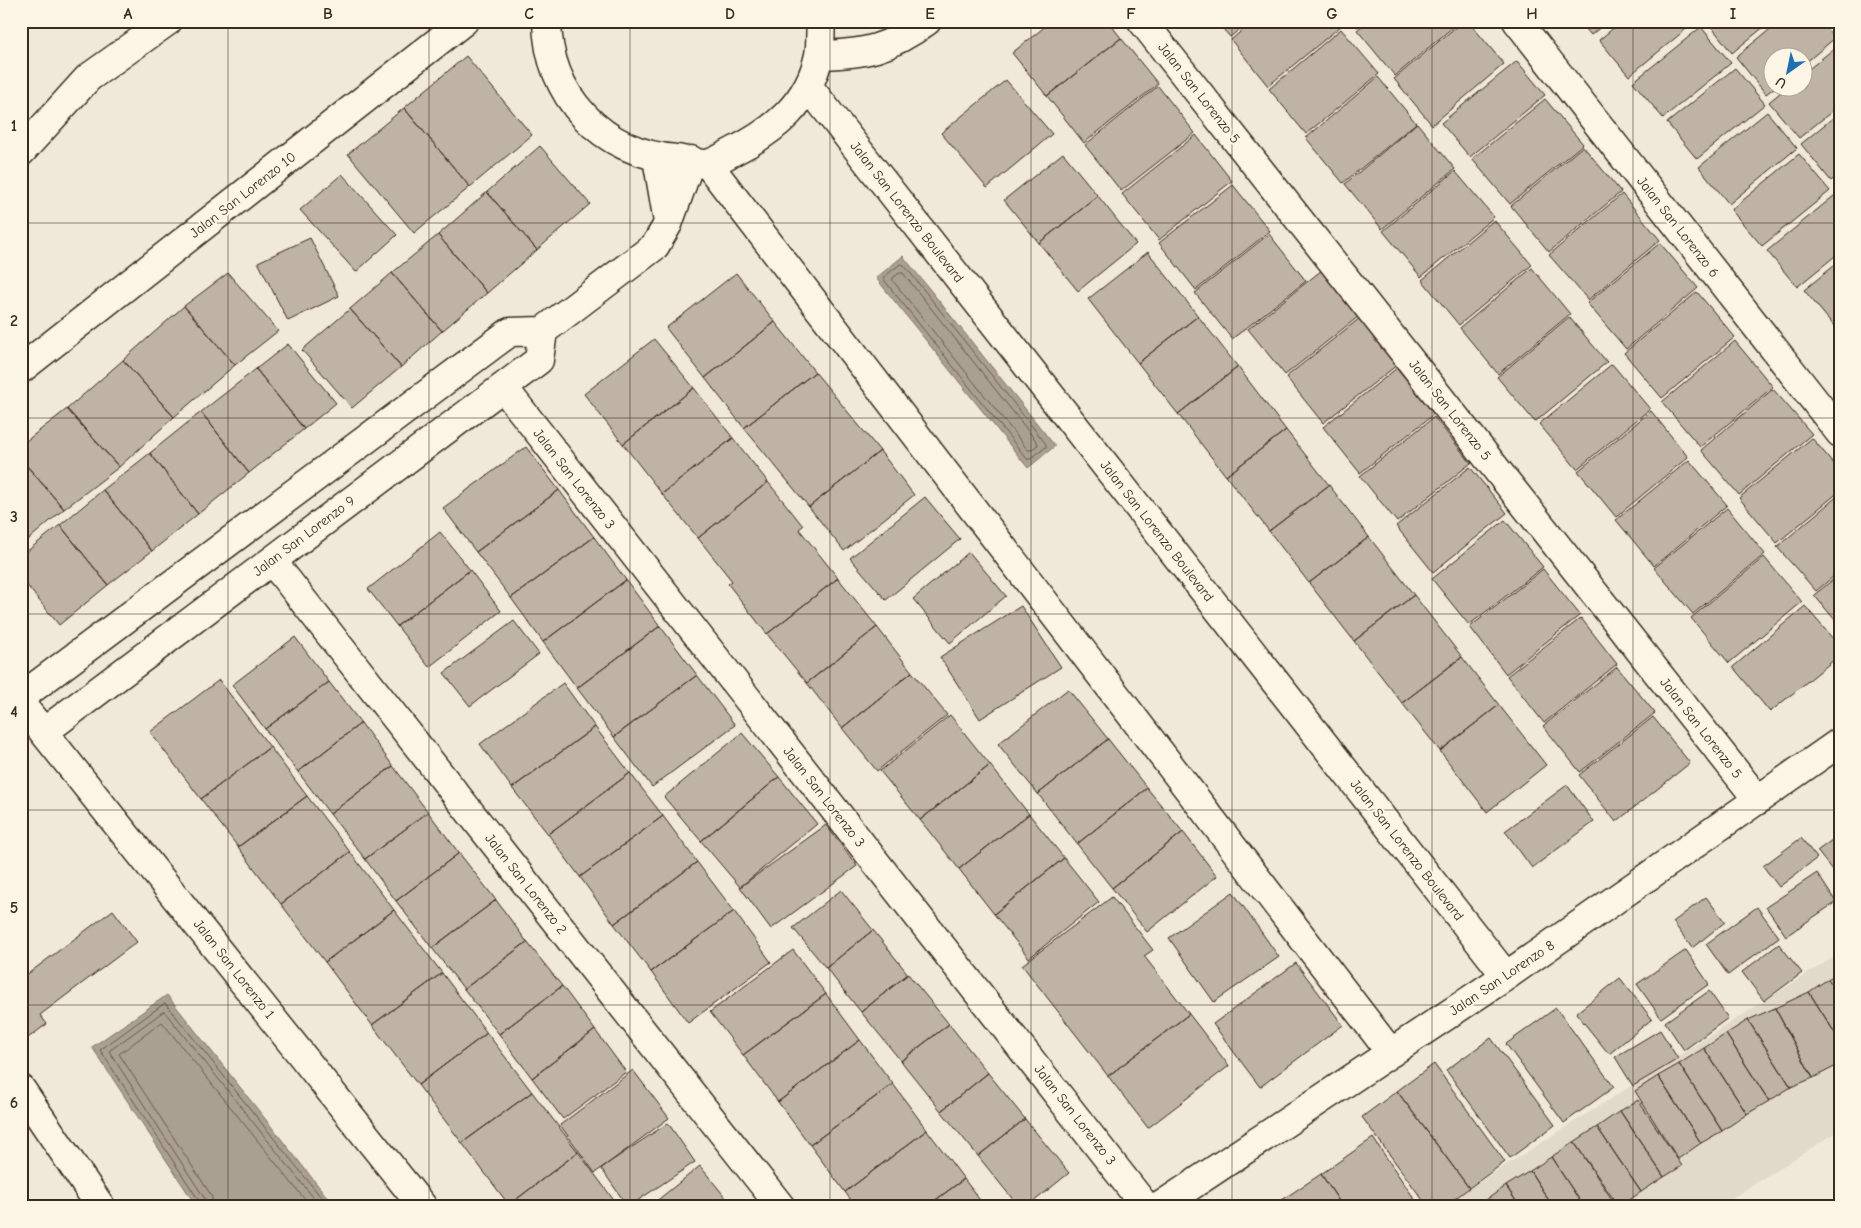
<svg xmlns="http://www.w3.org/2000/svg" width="1861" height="1228" font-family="'Comic Neue',sans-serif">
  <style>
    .built { fill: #e1d9c9 }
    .water { fill: #aaa091; stroke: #7e7163 }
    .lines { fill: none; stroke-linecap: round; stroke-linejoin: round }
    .shore { stroke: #67594c; stroke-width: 1 }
    .building { fill: #beb3a4; stroke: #3b2a1e }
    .street-casing { stroke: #3b2a1e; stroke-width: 31 }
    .primary-casing { stroke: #3b2a1e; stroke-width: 31 }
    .street { stroke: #fcf5e5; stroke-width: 28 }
    .primary { stroke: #fcf5e5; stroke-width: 28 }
    .grid { fill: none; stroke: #3b2a1e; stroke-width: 1; stroke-opacity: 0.55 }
    .labels { text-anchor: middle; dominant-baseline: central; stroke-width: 4; stroke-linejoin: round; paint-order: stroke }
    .street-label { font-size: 14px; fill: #3b2a1e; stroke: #fcf5e5 }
    .neatline { fill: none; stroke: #3b2a1e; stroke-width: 2 }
    .grid-label { font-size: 16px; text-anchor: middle; font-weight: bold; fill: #3b2a1e }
  </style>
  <rect width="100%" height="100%" fill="#f0e9d9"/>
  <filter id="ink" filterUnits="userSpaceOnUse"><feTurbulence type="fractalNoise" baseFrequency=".02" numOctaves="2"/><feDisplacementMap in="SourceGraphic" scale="10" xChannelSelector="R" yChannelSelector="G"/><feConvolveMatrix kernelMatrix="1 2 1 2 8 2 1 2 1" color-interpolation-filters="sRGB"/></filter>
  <g filter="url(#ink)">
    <path class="built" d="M1840,953V1130L1718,1207H1440Z"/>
    <path class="water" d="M903,256L1055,446L1028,468L876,278Z
      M167,995L335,1207H197L92,1047Z"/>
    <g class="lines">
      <path class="shore" d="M901,264L904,265L1046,444V447L1030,459H1027L884,280V277Z
        M900,273H903L1037,442L1038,445L1031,450H1028L893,281V278Z
        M201,1207L200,1202L100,1050L165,1003L329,1207
        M207,1207L205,1199L109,1051L164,1011L321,1207
        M214,1207L211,1195L119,1054L162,1022L311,1207"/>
    </g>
    <path class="building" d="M1052,21H1108L1121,38L1047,96L1012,53Z
      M1216,21H1250L1230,37Z
      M1253,21H1337L1341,26L1268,86L1231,40Z
      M1352,21H1364L1357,27Z
      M1368,21H1460L1395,76L1357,30Z
      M1463,21H1468L1504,64L1432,125L1394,79Z
      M1579,21H1608L1591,35Z
      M1622,21H1696L1629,76L1599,40Z
      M1707,21H1771L1732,53Z
      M1780,21H1820L1835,38L1804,64V58H1774V88L1766,94L1736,57Z
      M1701,27L1731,63L1663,118L1633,82Z
      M1341,29L1379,74L1306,134L1269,89Z
      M1121,38L1158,84L1084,143L1047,96Z
      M1837,46L1840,50V105L1799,138L1769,102L1786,88H1804V73Z
      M466,56L532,135L470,187L404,108Z
      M1517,61L1545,95L1470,157L1441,123Z
      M1735,68L1765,104L1697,159L1667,123Z
      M1378,77L1416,123L1343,183L1306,138Z
      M1006,80L1052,134L987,188L941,133Z
      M1158,86L1195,133L1121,191L1085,145Z
      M1545,99L1583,144L1510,204L1472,159Z
      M404,108L470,187L414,233L348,154Z
      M1767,112L1797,148L1729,204L1699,167Z
      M1840,112V173L1831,181L1801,144Z
      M1417,123L1455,169L1382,229L1345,184Z
      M1196,135L1232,181L1159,240L1122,194Z
      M540,146L590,204L537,250L487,192Z
      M1583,146L1621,192L1549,252L1511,206Z
      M1063,153L1098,196L1039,243L1004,200Z
      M1799,154L1830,191L1762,246L1731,210Z
      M1455,171L1494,217L1421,277L1383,231Z
      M342,174L397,235L356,272L300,210Z
      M1233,185L1270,231L1196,290L1159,243Z
      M487,192L537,250L487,293L438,235Z
      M1622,194L1660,240L1588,300L1549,255Z
      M1835,195L1840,201V252L1797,287L1767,251Z
      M1098,196L1136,244L1078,291L1039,243Z
      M1494,220L1532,265L1459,325L1422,280Z
      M1269,234L1306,281L1232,339L1195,293Z
      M438,235L487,293L442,331L392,273Z
      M310,238L339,296L288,321L258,262Z
      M1660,243L1698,288L1626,349L1587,303Z
      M1148,252L1198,316L1138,363L1088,299Z
      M1840,261V322L1834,326L1804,290Z
      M1532,268L1570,314L1498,374L1460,328Z
      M1322,270L1359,316L1285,375L1248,329Z
      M228,273L278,331L235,365L184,306Z
      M392,273L442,331L401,367L350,309Z
      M736,273L775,322L705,378L666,328Z
      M1697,292L1735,337L1662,398L1624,353Z
      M184,306L235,365L174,417L123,360Z
      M350,309L401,367L352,408L302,350Z
      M1198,316L1238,367L1178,414L1138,363Z
      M1569,317L1607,362L1535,422L1497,377Z
      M1360,318L1397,365L1323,423L1286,377Z
      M775,322L815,372L744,428L705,378Z
      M654,339L694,388L623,444L584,394Z
      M1735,341L1773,387L1700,447L1662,402Z
      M288,344L336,403L304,429L256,369Z
      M123,360L174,417L119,467L67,409Z
      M1612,364L1650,409L1577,469L1539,424Z
      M1238,367L1286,430L1226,476L1178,414Z
      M1397,368L1434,414L1360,473L1323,427Z
      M256,369L304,429L249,473L201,412Z
      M815,372L880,451L809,507L744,428Z
      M694,388L733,438L662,494L623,444Z
      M1773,389L1812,434L1739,495L1701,450Z
      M67,409L119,467L64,509L21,459V445Z
      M1651,411L1688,457L1616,517L1578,471Z
      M201,412L249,473L198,514L150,453Z
      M1434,417L1471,463L1397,522L1360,476Z
      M1286,430L1329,485L1269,531L1226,476Z
      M733,438L768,482L698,538L662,494Z
      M1812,438L1840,471V491L1777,543L1739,498Z
      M526,447L559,490L476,552L443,508Z
      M880,451L914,495L844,551L809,507Z
      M150,453L198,514L152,551L103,490Z
      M21,459L64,509L21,546Z
      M1689,460L1727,505L1654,566L1616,520Z
      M1470,467L1507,513L1433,572L1396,526Z
      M768,482L803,526L799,529L838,578L767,634L728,584L732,581L698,538Z
      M1329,485L1369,537L1309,583L1269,531Z
      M103,490L152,551L108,585L60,525Z
      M559,490L594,537L511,598L476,552Z
      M1840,494V571L1816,591L1777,547Z
      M925,497L960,539L886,600L850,558Z
      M1727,508L1765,554L1693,614L1654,568Z
      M1505,520L1543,567L1469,625L1432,579Z
      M60,525L108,585L59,625L21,578V556Z
      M440,532L470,570L397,626L368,589Z
      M594,537L626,580L543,642L511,598Z
      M1369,537L1414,595L1354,641L1309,583Z
      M969,552L1006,596L950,643L913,599Z
      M1764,557L1802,602L1729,663L1691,618Z
      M1543,569L1580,615L1506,674L1470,627Z
      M470,570L501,611L429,667L397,626Z
      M1840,574V626L1814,595Z
      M838,578L877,627L807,683L767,634Z
      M626,580L660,626L577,688L543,642Z
      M1414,595L1462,657L1402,703L1354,641Z
      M1021,606L1061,667L980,719L940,657Z
      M1805,606L1840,647V655L1770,712L1733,667Z
      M1581,618L1617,664L1544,723L1507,676Z
      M514,621L539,654L470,706L444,673Z
      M660,626L697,675L614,737L577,688Z
      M877,627L912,672L842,728L807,683Z
      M295,637L329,682L265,729L232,685Z
      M1462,657L1499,705L1440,751L1402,703Z
      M1617,667L1655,713L1580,772L1543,726Z
      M912,672L947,715L877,771L842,728Z
      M697,675L735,725L652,787L614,737Z
      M219,680L270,747L201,799L150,732Z
      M329,682L361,723L298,772L265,729Z
      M563,683L595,727L512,788L480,744Z
      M1068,689L1108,739L1038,794L998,744Z
      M1499,705L1546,765L1487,812L1440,751Z
      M950,715L990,765L920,820L880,771Z
      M1653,717L1690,763L1616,822L1579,775Z
      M361,723L393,766L330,814L298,772Z
      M595,727L630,773L548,834L512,788Z
      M742,733L779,777L701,841L664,797Z
      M1108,739L1147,788L1077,844L1038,794Z
      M270,747L307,796L238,847L201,799Z
      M990,765L1029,814L959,869L920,820Z
      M393,766L428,812L365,859L330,814Z
      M630,773L663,816L580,877L548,834Z
      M779,777L817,824L740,887L701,841Z
      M1567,785L1594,822L1532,868L1505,831Z
      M1147,788L1183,832L1112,888L1077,844Z
      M307,796L350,852L281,904L238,847Z
      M428,812L459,853L396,901L365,859Z
      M1029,814L1064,858L994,914L959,869Z
      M663,816L697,862L614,924L580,877Z
      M826,825L857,866L771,929L740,887Z
      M1183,832L1217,876L1147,932L1112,888Z
      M1840,834V880L1817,851Z
      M1801,838L1817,858L1779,887L1763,866Z
      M350,852L394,910L325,962L281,904Z
      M459,853L496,900L432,948L396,901Z
      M1064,858L1099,902L1029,958L994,914Z
      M697,862L734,911L651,972L614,924Z
      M1817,873L1836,902L1786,936L1766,907Z
      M841,890L873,930L826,968L793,928Z
      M1233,892L1279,957L1214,1002L1169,938Z
      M1112,897L1153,950L1144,956L1189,1014L1108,1076L1022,965Z
      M1706,897L1725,922L1692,948L1673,922Z
      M496,900L527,942L464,989L432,948Z
      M1757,907L1779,937L1728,975L1706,944Z
      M113,910L137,942L40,1015L47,1024L21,1043V979Z
      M394,910L442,973L372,1025L325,962Z
      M734,911L771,962L688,1023L651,972Z
      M873,930L908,974L861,1012L826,968Z
      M527,942L562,986L499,1034L464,989Z
      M1779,944L1802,973L1764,1001L1742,972Z
      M793,950L826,994L743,1055L710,1012Z
      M1686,950L1709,984L1661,1018L1637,984Z
      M1296,963L1343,1025L1260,1087L1213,1024Z
      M1840,971V996L1828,979Z
      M442,973L487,1033L418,1085L372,1025Z
      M908,974L949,1024L901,1061L861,1012Z
      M1620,978L1652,1019L1609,1054L1576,1013Z
      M1828,979L1840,996V1041L1809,992Z
      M562,986L595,1030L532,1078L499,1034Z
      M1709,991L1728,1018L1684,1050L1665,1022Z
      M1809,992L1840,1041V1064L1813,1078L1775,1008Z
      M826,994L860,1040L778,1102L743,1055Z
      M1556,1008L1614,1087L1564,1123L1506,1044Z
      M1775,1008L1813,1078L1791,1087L1748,1020Z
      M1189,1014L1229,1066L1148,1128L1108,1076Z
      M1748,1020L1791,1087L1769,1101L1726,1034Z
      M949,1024L988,1073L941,1111L901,1061Z
      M595,1030L626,1072L563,1119L532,1078Z
      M1660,1030L1678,1059L1633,1086L1615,1057Z
      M487,1033L532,1092L462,1143L418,1085Z
      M1726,1034L1769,1101L1747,1114L1704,1048Z
      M1491,1038L1555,1125L1510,1158L1446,1070Z
      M860,1040L893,1084L810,1145L778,1102Z
      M1704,1048L1747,1114L1722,1131L1679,1064Z
      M1434,1064L1505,1162L1469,1188L1397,1091Z
      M1679,1064L1722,1131L1701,1143L1658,1076Z
      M633,1070L669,1118L595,1173L560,1125Z
      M988,1073L1025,1119L978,1156L941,1111Z
      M1658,1076L1701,1143L1678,1159L1635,1091Z
      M893,1084L927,1130L845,1192L810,1145Z
      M1397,1091L1469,1188L1444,1207H1428L1362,1117Z
      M532,1092L578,1152L509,1205L462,1143Z
      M1638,1100L1682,1166L1664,1177L1620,1111Z
      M1620,1111L1664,1177L1641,1192L1597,1127Z
      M1025,1119L1069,1173L1027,1207H1019L978,1156Z
      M668,1123L695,1162L628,1207L601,1168Z
      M1597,1127L1641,1192L1619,1207L1574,1142Z
      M927,1130L964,1179L926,1207H856L845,1192Z
      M1373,1138L1420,1207H1343L1321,1174Z
      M1574,1142L1617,1207H1584L1551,1157Z
      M578,1152L619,1207H510L509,1205Z
      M1551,1157L1584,1207H1553L1530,1171Z
      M700,1166L726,1198L715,1207H649Z
      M1530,1171L1553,1207H1520L1506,1186Z
      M1321,1174L1343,1207H1271Z
      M964,1179L985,1207H926Z
      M1506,1186L1520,1207H1487L1483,1202Z
      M1483,1202L1487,1207H1476Z"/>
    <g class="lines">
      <defs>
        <path id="street" d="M547,21C548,96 602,153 676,159C685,160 702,166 710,163C718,161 726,155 734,151C774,131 809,103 819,55C821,45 820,32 821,21
          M1142,21L1758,800
          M1517,21L1840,433
          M819,55C865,54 889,49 927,21
          M808,86L1506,976
          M21,152L88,78L168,21
          M657,158L668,222
          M708,164L1391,1053
          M21,369L464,21
          M503,387L1146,1207
          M272,561L781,1207
          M21,697L510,332L543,331L655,246L668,224L691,160
          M21,704L423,1207
          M45,731L539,360L543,331
          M1159,1207L1506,976L1840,742"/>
        <path id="primary" d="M21,1089L101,1207"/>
      </defs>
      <use href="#street" class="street-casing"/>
      <use href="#primary" class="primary-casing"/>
      <use href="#street" class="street"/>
      <use href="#primary" class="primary"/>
    </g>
  </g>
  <path class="grid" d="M228,21V1207M429,21V1207M630,21V1207M830,21V1207M1031,21V1207M1232,21V1207M1432,21V1207M1633,21V1207M21,223H1840M21,418H1840M21,614H1840M21,810H1840M21,1005H1840"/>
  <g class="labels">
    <g class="street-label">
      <text transform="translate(1199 93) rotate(52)">Jalan San Lorenzo 5</text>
      <text transform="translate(243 195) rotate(-38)">Jalan San Lorenzo 10</text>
      <text transform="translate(907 212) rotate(52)">Jalan San Lorenzo Boulevard</text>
      <text transform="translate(1678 227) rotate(52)">Jalan San Lorenzo 6</text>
      <text transform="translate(1450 410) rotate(52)">Jalan San Lorenzo 5</text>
      <text transform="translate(574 479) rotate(52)">Jalan San Lorenzo 3</text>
      <text transform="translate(1157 531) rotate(52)">Jalan San Lorenzo Boulevard</text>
      <text transform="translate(304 536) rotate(-37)">Jalan San Lorenzo 9</text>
      <text transform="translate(1701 728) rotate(52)">Jalan San Lorenzo 5</text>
      <text transform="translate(824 797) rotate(52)">Jalan San Lorenzo 3</text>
      <text transform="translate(1407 850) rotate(52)">Jalan San Lorenzo Boulevard</text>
      <text transform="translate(526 884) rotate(52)">Jalan San Lorenzo 2</text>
      <text transform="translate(234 969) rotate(52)">Jalan San Lorenzo 1</text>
      <text transform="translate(1502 978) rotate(-34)">Jalan San Lorenzo 8</text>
      <text transform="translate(1075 1115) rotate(52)">Jalan San Lorenzo 3</text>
    </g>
  </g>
  <rect width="1861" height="1228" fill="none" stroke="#fcf5e5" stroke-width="55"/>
  <g transform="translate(1788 72) rotate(213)"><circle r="24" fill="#fcf5e5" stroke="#afa495"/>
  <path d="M0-4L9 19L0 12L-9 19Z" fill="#1f6fb2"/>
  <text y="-8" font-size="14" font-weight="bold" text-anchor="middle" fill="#3b2a1e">U</text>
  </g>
  <rect x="28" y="28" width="1806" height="1172" class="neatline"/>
  <g class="grid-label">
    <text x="128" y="19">A</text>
    <text x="328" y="19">B</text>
    <text x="529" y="19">C</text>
    <text x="730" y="19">D</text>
    <text x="930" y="19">E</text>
    <text x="1131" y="19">F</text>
    <text x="1332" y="19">G</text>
    <text x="1532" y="19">H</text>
    <text x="1733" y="19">I</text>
    <text x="14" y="131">1</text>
    <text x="14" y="326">2</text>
    <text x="14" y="522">3</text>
    <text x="14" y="717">4</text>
    <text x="14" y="913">5</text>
    <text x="14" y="1108">6</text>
  </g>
</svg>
